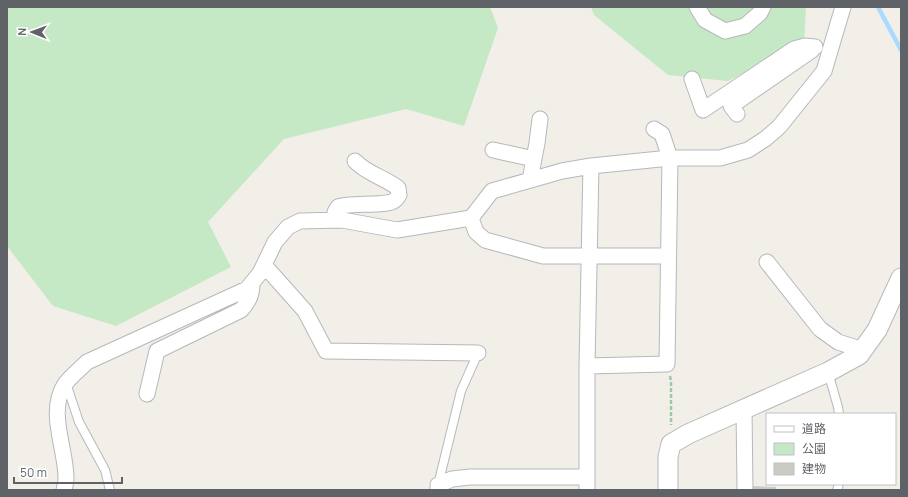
<svg xmlns="http://www.w3.org/2000/svg" width="908" height="497" font-family="Manrope,'Noto Sans JP',sans-serif">
  <style>
    .green { fill: #c5e8c5 }
    .lines { fill: none; stroke-linecap: round; stroke-linejoin: round }
    .stream { stroke: #aadaff; stroke-width: 4.5 }
    .building { fill: #cccac5 }
    .service-casing { stroke: #b5b8bc; stroke-width: 10 }
    .minor-casing { stroke: #b5b8bc; stroke-width: 17 }
    .tertiary-casing { stroke: #b5b8bc; stroke-width: 21 }
    .path { stroke: #9cc7a9; stroke-width: 2.5; stroke-dasharray: 4 2; stroke-linecap: butt }
    .service { stroke: #fff; stroke-width: 8 }
    .minor { stroke: #fff; stroke-width: 15 }
    .tertiary { stroke: #fff; stroke-width: 19 }
  </style>
  <rect width="100%" height="100%" fill="#f1efe8"/>
  <path class="green" d="M7,7H490L498,28L464,126L406,109L284,139L208,222L231,267L116,326L53,306L7,246Z
    M591,7H806L804,43L728,81L668,75L594,15Z"/>
  <g class="lines">
    <path class="stream" d="M878,7L901,50"/>
  </g>
  <path class="building" d="M751,486L776,487V490H751Z"/>
  <g class="lines">
    <defs>
      <path id="service" d="M828,372L838,407L839,414
        M66,383L79,422L105,470L110,490
        M438,485L461,391L478,353
        M837,490L839,484"/>
      <path id="minor" d="M697,7L705,20L725,31L745,26L760,13L763,7
        M692,79L703,110L794,49L805,46L815,47
        M737,114L731,106L812,50
        M493,150L534,159
        M530,180L537,143L540,119
        M471,218L476,232L485,240L543,256H668
        M336,220L335,212L338,207C351,202 387,207 395,200C397,199 398,196 399,195L398,188C384,177 367,174 355,161
        M767,262L820,329L838,342L863,350
        M264,265L305,311L326,351L478,353
        M587,366L667,364L670,158L662,134L654,129
        M147,394L157,351L241,310C249,301 252,295 252,283
        M744,409L745,490
        M64,490C65,486 66,482 66,478C66,448 47,412 65,384C71,376 80,369 87,362L247,289L260,273L275,242L288,227L300,221L342,220L397,230L471,218L492,191L562,171L591,166L670,158H720L748,150L765,139L779,127L824,71L843,7
        M438,490V485L452,479L470,477H587
        M587,490V366L591,166"/>
      <path id="tertiary" d="M668,490V457L671,444L688,434L828,372L859,355L877,330L901,278"/>
    </defs>
    <use href="#service" class="service-casing"/>
    <use href="#minor" class="minor-casing"/>
    <use href="#tertiary" class="tertiary-casing"/>
    <path class="path" d="M670,376L671,381V425"/>
    <use href="#service" class="service"/>
    <use href="#minor" class="minor"/>
    <use href="#tertiary" class="tertiary"/>
  </g>
  <rect width="908" height="497" fill="none" stroke="#5f6368" stroke-width="16"/>
  <rect x="766" y="413" width="130" height="72" fill="#ffffff" stroke="#bfc1c3"/>
  <rect x="774" y="426" width="20" height="6" fill="#ffffff" stroke="#bfc1c3"/>
  <text x="802" y="433" font-size="12" fill="#5f6368">道路</text>
  <rect x="774" y="443" width="20" height="12" fill="#c5e8c5" stroke="#bfc1c3"/>
  <text x="802" y="453" font-size="12" fill="#5f6368">公園</text>
  <rect x="774" y="463" width="20" height="12" fill="#cccac5" stroke="#bfc1c3"/>
  <text x="802" y="473" font-size="12" fill="#5f6368">建物</text>
  <g transform="translate(32 32) rotate(271)" stroke="#ffffff" stroke-width="3" paint-order="stroke">
  <path d="M0-3L7 15L0 10L-7 15Z" fill="#5f6368"/>
  <text y="-6" font-size="11" font-weight="bold" text-anchor="middle" fill="#5f6368">N</text>
  </g>
  <path d="M14 477v6h108v-6" fill="none" stroke="#5f6368" stroke-width="2"/>
  <text x="20" y="477" font-size="12" fill="#5f6368" stroke="#ffffff" stroke-width="3" paint-order="stroke">50 m</text>
</svg>
